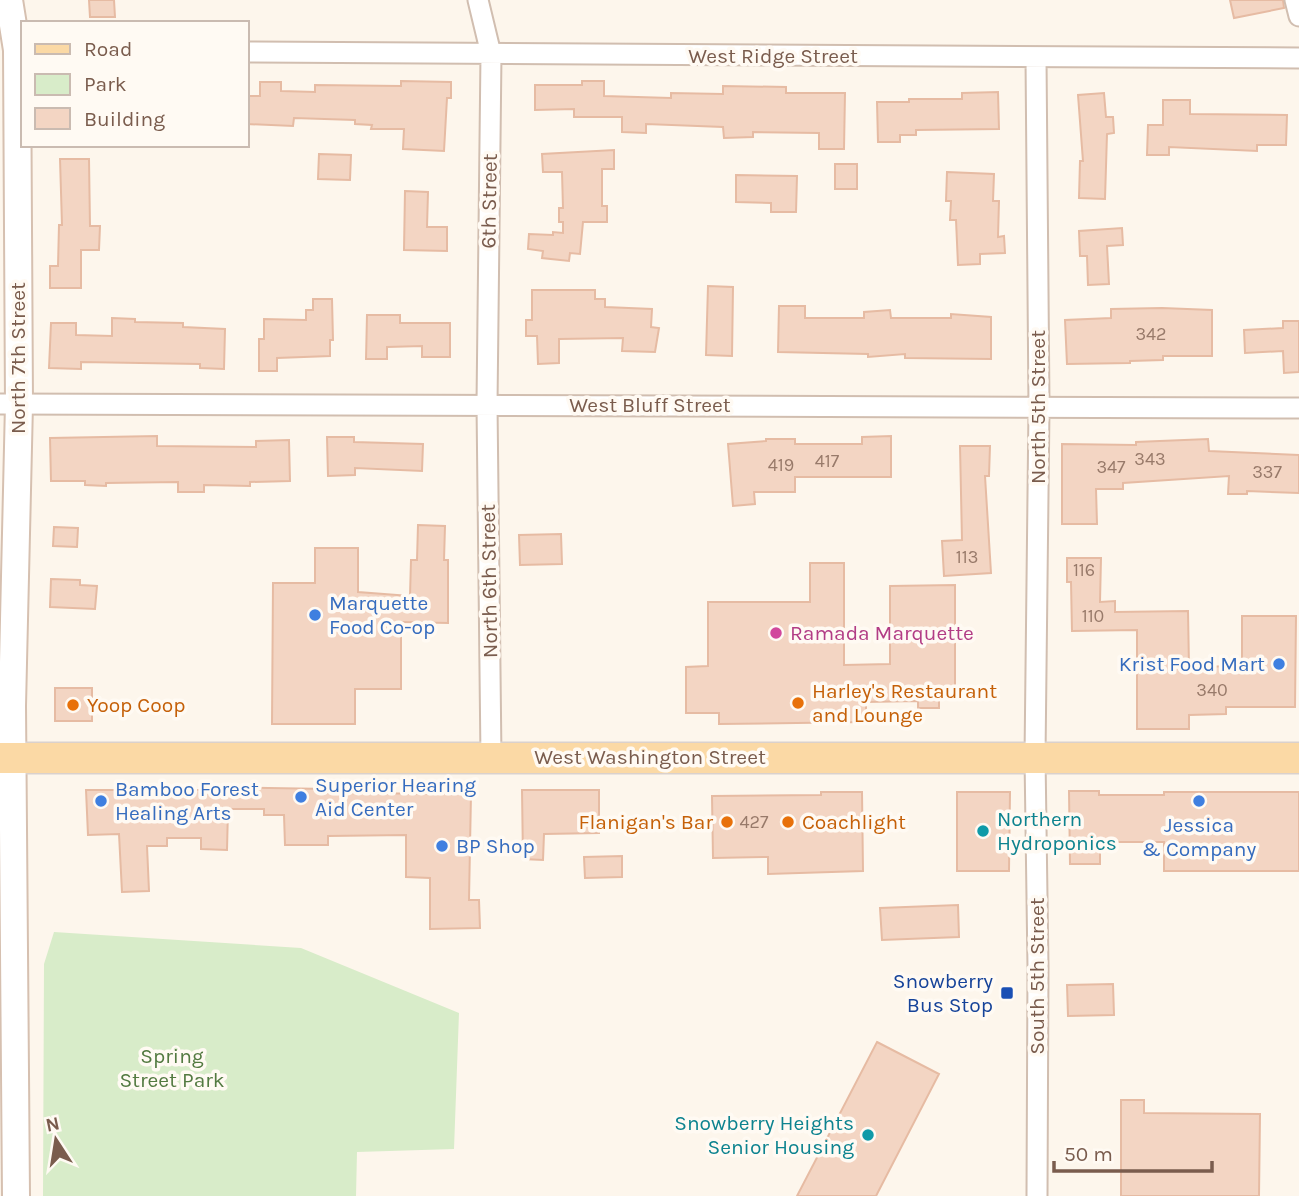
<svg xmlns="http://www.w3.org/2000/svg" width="1299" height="1196" font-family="Karla,sans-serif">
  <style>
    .green { fill: #d8ecc9 }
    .building { fill: #f3d5c3; stroke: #e6bba3; stroke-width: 2 }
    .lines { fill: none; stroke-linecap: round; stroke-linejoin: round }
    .street-casing { stroke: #d1beb0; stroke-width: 23 }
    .secondary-casing { stroke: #d6c0b0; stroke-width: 30 }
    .primary-casing { stroke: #dad1cd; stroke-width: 33 }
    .street { stroke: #fff; stroke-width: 19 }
    .secondary { stroke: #fff; stroke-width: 26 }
    .primary { stroke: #fbd9a5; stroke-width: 30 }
    .shop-dot { fill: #3f7fe0; stroke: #fffaf3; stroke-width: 2.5 }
    .hotel-dot { fill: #d1479c; stroke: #fffaf3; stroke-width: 2.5 }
    .food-dot { fill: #e8710a; stroke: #fffaf3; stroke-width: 2.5 }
    .culture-dot { fill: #0f9aa8; stroke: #fffaf3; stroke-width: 2.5 }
    .transit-dot { fill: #1a4fb4; stroke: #fffaf3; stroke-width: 2.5 }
    .labels { text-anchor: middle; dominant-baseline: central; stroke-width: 7; stroke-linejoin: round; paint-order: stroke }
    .number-label { font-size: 18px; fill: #987a6a }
    .street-label { font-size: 21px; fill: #7a5c4d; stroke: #fffaf3 }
    .shop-label { font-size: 21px; fill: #366cbe; stroke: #fffaf3; text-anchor: start }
    .hotel-label { font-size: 21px; fill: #b23c85; stroke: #fffaf3; text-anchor: start }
    .food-label { font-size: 21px; fill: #c56008; stroke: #fffaf3; text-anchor: start }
    .culture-label { font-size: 21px; fill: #0d838f; stroke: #fffaf3; text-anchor: start }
    .transit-label { font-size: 21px; fill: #164399; stroke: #fffaf3; text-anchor: end }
    .park-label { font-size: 21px; fill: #537a41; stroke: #fffaf3 }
  </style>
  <rect width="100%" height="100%" fill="#fdf6ec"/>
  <path class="green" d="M54,932L301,948L459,1013L454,1149L357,1152L356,1196H43L44,964Z"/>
  <path class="building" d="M89,0H114L115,17H90Z
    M1230,0H1283L1284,8L1234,18Z
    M401,81L451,82V98H447L444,151L403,149L404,129H371L372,125L355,124V120L294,118L293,126L247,124V96H260V82H281V91L315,92V85L401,86Z
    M582,81H604V96L671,98V93L723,94V86L786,87V93H845L844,149H819V133L753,132V137L724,138L723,127L646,124V133L622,132V117H574V109L535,110V85H582Z
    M998,92L999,129L916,130V135H900V142H878L877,102H909V99H962V93Z
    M1104,93L1106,117H1113L1114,133L1107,134L1105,199L1079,198L1080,161H1083L1078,95Z
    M1163,100H1190V114L1287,115L1286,145H1257V151L1169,147V155H1147L1148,125H1163Z
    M614,150V169H602V206H607V222H583L580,254L570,253L569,261L542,258L543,251L528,249L529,234L553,235V232L563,233V222H559V208H563L562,172H543L542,154Z
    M319,154L351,155L350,180L318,179Z
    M60,159H89L90,226H100L99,250H81V288H50V266H58L59,225H62Z
    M835,164H857V189H835Z
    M947,172L994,174L993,201H999L998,237L1004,236L1005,253L980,254V264L958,265L956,220H950L951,201H946Z
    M736,175L797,176L796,212H771V203L736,202Z
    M405,191L428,192L427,227H447V251L404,250Z
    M1122,228L1123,245L1107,246L1109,284L1088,285L1087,256H1080L1079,231Z
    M708,286L733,287L732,356L706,355Z
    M532,290H595V299H605V307L652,309L651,327L659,328L655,352L622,351L623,338L559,339V363L538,364L537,336H526V320H532Z
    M313,299H332L333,340H330V356L277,358V371H259V339H264V319L306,320V310H313Z
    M779,306H805V318H864V312L890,310L891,318H951V314L991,317V359L905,358V354L868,357V354L778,352Z
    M1162,308L1212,310V356H1163V360L1130,361V363L1067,364L1065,320L1111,318V309Z
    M367,315H400V323H450V357H422V346L387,347V359H366Z
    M112,318L135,319V322L183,323V327L225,329L224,369L200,368V364L81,362V369L49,368L51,323H76V335L112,336Z
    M1283,321H1299V372L1284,373L1283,351L1245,353L1244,330L1283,328Z
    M157,436V446L256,447V441L289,440L290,481L250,482V486L204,485V492H178V482L106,483V486L85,485V481H51L50,438Z
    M891,436V477H795V492H754L755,504L733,506L728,444L766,441V439H795V444H862V437Z
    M327,437H354V442L423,444L422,471L355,468V475L328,476Z
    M1208,439L1209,451L1299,455V493L1247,491V494H1228L1229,476L1123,483V489H1096L1097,524H1062V444L1136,445V442Z
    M960,446H990L989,476H985L991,573L944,576L942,541L962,540Z
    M418,525L445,526L444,560H448V623L401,622V689H355V724H272L273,583H315V548H358V592L410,596L411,560H417Z
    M54,527L78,528L77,547L53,546Z
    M561,534L562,564L520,565L519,535Z
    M1067,558H1101L1100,602L1115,601V612L1188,611L1189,667L1242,666V616H1296L1295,707H1226V714L1189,715V729H1137V630L1072,631L1071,582H1067Z
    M810,563H844V665L890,664V586L955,585V694H939V708H918V701L866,702V722L719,724V713H686V667L708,666V602H810Z
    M51,579L80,580V585L97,586L95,609L50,607Z
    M55,688H92V721H55Z
    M202,787L328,789V793L471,794L469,900H479L480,928L430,929V878L406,877V835L328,836V845H285L284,815H264V809H228L227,850L201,849V838H167V846H147L149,891L122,892L119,834L88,835L86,790H202Z
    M522,790H599V833L544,834L543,860L523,859Z
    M1069,791H1099V795H1164V792H1299V871H1164V842H1100V864H1070Z
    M821,792H862L863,871L768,874V857L713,858L712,796L821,795Z
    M957,792H1010L1009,871H957Z
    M622,856V877L585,878L584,857Z
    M958,905L959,937L882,940L880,908Z
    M1113,984L1114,1015L1068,1016L1067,985Z
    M877,1042L939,1074L876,1196H797Z
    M1121,1100H1144V1113L1260,1114L1259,1196H1121Z"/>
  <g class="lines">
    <defs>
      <path id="street" d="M478,0L491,54L487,404L491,758
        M1295,0L1299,16
        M247,52L1299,58
        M1036,58L1039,407L1035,757L1038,967L1037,1196
        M0,404L1299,408"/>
      <path id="secondary" d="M9,0L17,50L19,404L12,706L16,1196"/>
      <path id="primary" d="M0,758H1299"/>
    </defs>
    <use href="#street" class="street-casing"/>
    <use href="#secondary" class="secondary-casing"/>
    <use href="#primary" class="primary-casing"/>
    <use href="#street" class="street"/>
    <use href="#secondary" class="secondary"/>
    <use href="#primary" class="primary"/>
  </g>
  <g class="shop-dot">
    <circle cx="315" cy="615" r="7"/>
    <circle cx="1279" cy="664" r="7"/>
    <circle cx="301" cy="797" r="7"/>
    <circle cx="101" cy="801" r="7"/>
    <circle cx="1199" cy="801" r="7"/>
    <circle cx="442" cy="846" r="7"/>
  </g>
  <circle class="hotel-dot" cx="776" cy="633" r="7"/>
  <g class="food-dot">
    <circle cx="798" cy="703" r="7"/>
    <circle cx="73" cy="705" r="7"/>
    <circle cx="727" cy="822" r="7"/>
    <circle cx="788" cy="822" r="7"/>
  </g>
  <g class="culture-dot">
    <circle cx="983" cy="831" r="7"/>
    <circle cx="868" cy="1135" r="7"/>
  </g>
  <rect class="transit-dot" x="1000" y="986" width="14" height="14" rx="3.5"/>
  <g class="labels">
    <g class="number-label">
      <text x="1151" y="334">342</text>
      <text x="1150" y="459">343</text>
      <text x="827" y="461">417</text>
      <text x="781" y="465">419</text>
      <text x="1111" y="467">347</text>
      <text x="1267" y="472">337</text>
      <text x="967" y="557">113</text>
      <text x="1084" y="570">116</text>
      <text x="1093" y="616">110</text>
      <text x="1212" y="690">340</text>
      <text x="754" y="822">427</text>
    </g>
    <g class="street-label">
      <text x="773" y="56">West Ridge Street</text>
      <text transform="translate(489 201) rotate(-89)">6th Street</text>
      <text transform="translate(18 358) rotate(-90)">North 7th Street</text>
      <text x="650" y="405">West Bluff Street</text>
      <text transform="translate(1038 407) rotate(-90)">North 5th Street</text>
      <text transform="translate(489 581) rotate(-91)">North 6th Street</text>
      <text x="650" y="757">West Washington Street</text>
      <text transform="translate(1037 976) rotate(-90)">South 5th Street</text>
    </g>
    <g class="shop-label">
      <text x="329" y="603">Marquette<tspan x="329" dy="24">Food Co-op</tspan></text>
      <text x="1265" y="664" text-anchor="end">Krist Food Mart</text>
      <text x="315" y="785">Superior Hearing<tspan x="315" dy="24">Aid Center</tspan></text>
      <text x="115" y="789">Bamboo Forest<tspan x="115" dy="24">Healing Arts</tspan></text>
      <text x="1199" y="825" text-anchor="middle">Jessica<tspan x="1199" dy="24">&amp; Company</tspan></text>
      <text x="456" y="846">BP Shop</text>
    </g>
    <g class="hotel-label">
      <text x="790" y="633">Ramada Marquette</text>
    </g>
    <g class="food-label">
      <text x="812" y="691">Harley's Restaurant<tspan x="812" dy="24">and Lounge</tspan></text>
      <text x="87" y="705">Yoop Coop</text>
      <text x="713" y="822" text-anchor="end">Flanigan's Bar</text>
      <text x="802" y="822">Coachlight</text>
    </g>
    <g class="culture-label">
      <text x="997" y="819">Northern<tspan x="997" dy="24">Hydroponics</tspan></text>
      <text x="854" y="1123" text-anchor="end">Snowberry Heights<tspan x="854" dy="24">Senior Housing</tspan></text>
    </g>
    <g class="transit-label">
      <text x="993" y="981">Snowberry<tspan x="993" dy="24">Bus Stop</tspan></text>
    </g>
    <g class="park-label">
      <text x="172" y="1056">Spring<tspan x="172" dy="24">Street Park</tspan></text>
    </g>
  </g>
  <rect x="21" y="21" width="228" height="126" fill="#fffaf3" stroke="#cabbb1" stroke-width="2"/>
  <rect x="35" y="44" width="35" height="10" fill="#fbd9a5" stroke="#cabbb1" stroke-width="2"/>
  <text x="84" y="56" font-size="21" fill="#7a5c4d">Road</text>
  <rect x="35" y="74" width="35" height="21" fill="#d8ecc9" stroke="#cabbb1" stroke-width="2"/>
  <text x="84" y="91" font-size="21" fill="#7a5c4d">Park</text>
  <rect x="35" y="108" width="35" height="21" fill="#f3d5c3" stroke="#cabbb1" stroke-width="2"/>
  <text x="84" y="126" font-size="21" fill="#7a5c4d">Building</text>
  <g transform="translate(56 1140) rotate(348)" stroke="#fffaf3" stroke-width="5" paint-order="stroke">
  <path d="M0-5L12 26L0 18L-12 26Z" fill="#7a5c4d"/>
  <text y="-10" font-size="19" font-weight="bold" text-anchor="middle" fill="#7a5c4d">N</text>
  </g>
  <path d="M1054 1161v10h158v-10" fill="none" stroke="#7a5c4d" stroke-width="3.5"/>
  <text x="1064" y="1161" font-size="21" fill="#7a5c4d" stroke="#fffaf3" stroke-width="5" paint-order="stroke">50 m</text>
</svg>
